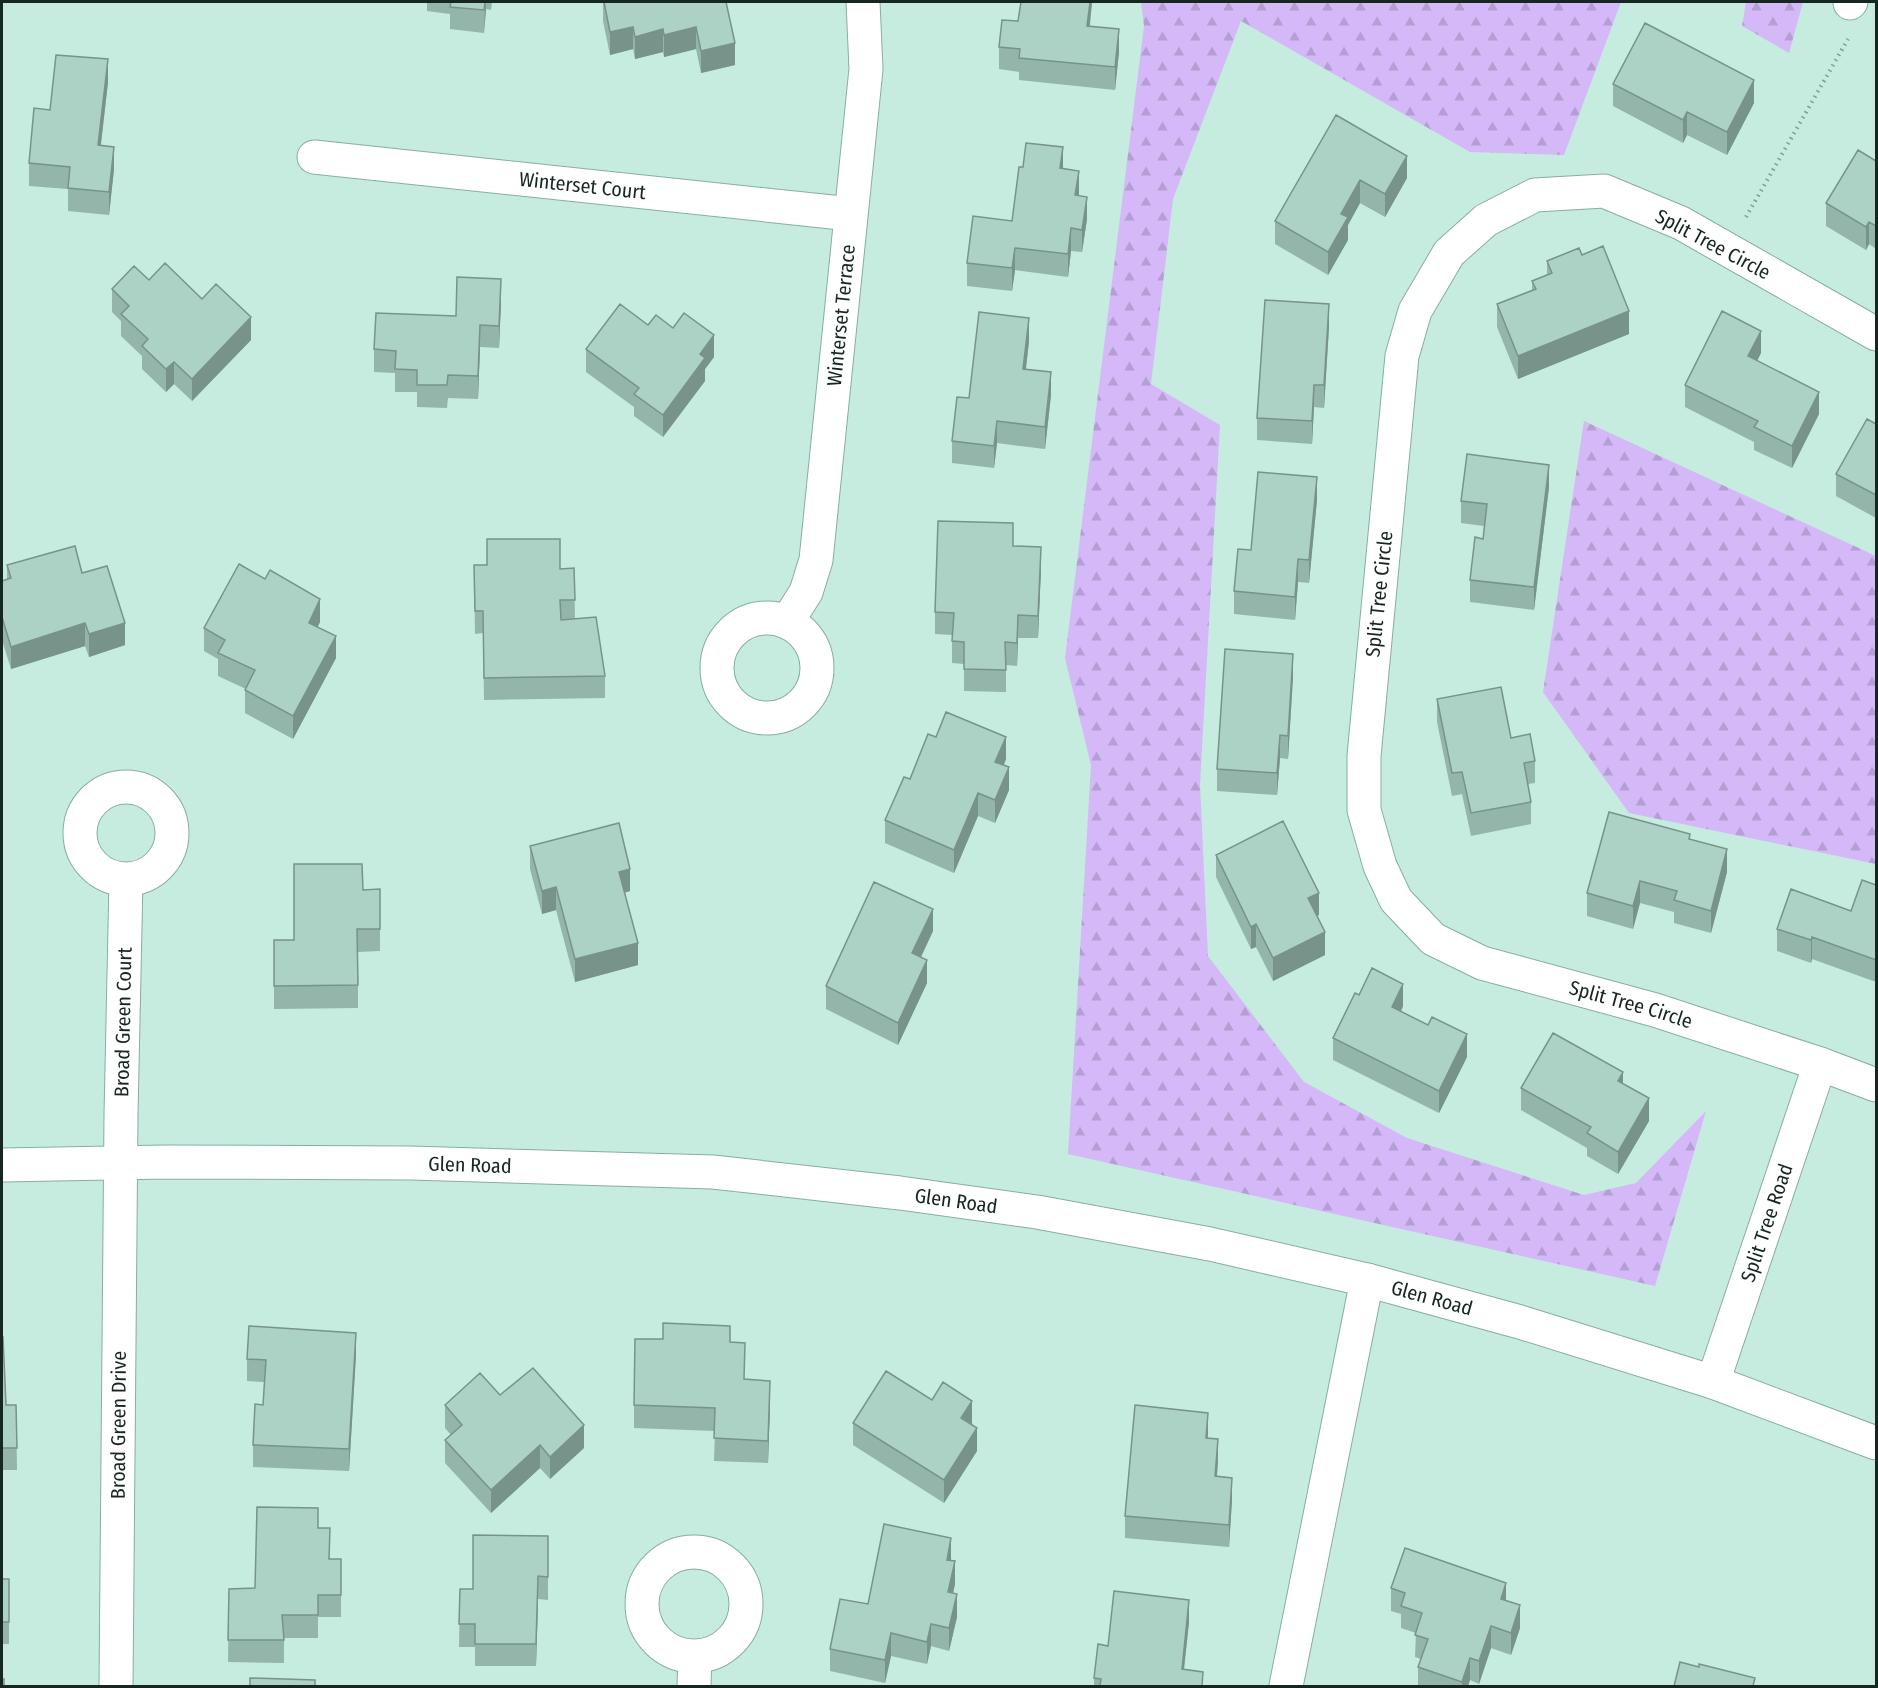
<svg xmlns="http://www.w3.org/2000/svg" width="1878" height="1688" font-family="'Fira Sans Condensed',sans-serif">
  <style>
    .forest { fill: url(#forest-firs) }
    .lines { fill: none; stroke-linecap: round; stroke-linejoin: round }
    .minor-casing { stroke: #88aea1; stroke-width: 35 }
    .major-casing { stroke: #88aea1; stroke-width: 35 }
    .path { stroke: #819e94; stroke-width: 4; stroke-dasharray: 1.5 4.5; stroke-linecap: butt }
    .minor { stroke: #fff; stroke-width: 33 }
    .major { stroke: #fff; stroke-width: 33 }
    .wall { fill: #94b5a9 }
    .shaded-wall { fill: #78938a }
    .building { fill: #acd2c5; stroke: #78938a; stroke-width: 1.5 }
    .labels { text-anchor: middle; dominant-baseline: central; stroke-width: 4.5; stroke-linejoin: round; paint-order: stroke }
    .street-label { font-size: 20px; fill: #172621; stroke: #fff }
  </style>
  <defs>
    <pattern id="forest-firs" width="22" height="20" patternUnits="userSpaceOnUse" patternTransform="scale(1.5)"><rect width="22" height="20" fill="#d4b8f7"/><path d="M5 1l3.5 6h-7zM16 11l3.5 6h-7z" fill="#b59ed3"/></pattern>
  </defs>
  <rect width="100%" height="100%" fill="#c5ecdf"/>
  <path class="forest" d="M1141,2H1621L1564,155L1470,152L1241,21L1173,199L1151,384L1220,425L1200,785L1208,956L1304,1082L1407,1138L1584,1195L1636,1183L1706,1111L1655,1286L1068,1154L1091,765L1065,658L1144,26Z
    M1746,2H1803L1789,53L1742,26Z
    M1584,421L1876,556V864L1629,813L1543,692Z"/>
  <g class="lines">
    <defs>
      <g id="minor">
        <path d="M1850,3L1851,2"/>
        <path id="s1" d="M314,157L851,214"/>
        <path id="s2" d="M1876,334L1681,223L1604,191L1535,195L1486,220L1449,253L1415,311L1402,356L1364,756V810L1380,866L1396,900L1433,939L1482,963L1655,1010L1820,1064L1876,1085"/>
        <circle cx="767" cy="668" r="50"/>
        <path id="s3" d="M787,622L806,592L816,560L866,69L863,2"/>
        <circle cx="126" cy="833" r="46"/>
        <path id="s4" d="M1713,1382L1820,1064"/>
        <circle cx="694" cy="1604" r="52"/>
        <path id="s5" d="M116,1686L121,1115L126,880"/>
        <path d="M694,1686L695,1657"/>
        <path d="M1286,1686L1367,1280"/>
      </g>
      <g id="major">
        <path id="s6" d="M2,1165L166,1162L411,1163L713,1172L900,1193L1037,1212L1210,1244L1367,1280L1520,1322L1713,1382L1876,1443"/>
      </g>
    </defs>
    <use href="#minor" class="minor-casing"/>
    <use href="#major" class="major-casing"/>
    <path class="path" d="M1746,217L1848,39"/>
    <use href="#minor" class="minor"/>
    <use href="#major" class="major"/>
  </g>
  <path class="wall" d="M427,2H492L491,10L486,9L484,33L450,29V14L427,11Z
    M603,2H726L735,65L701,73L696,49L664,57L663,52L635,59L633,49L610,55L603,21Z
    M1021,2H1092L1090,26L1119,52L1115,90L1019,80V72L999,69V47L1018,21Z
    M108,82L101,145L114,169L109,215L68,211V189L29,186V163L50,110Z
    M1613,84L1754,103L1727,155L1687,135L1683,143L1613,106Z
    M1336,115L1407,178L1385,217L1360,203L1348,225V240L1328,275L1275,244V221Z
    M1876,161V249L1869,244L1866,250L1826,226V203Z
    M1063,169L1078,196L1087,219L1082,252L1071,251L1068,277L1015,270L1012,291L967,286V263L1012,221Z
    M1582,255L1629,334L1518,379L1497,327V304L1532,290V281L1547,275V261Z
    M149,280L202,299L251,340L192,401L174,384L166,392L142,369V356L121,336V321L112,312V289Z
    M501,302L499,348L480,347L478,399L448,398L447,408L417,407V392H395V373L374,372V349L456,316Z
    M648,325L673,328L714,357L705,369V381L663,437L634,416V407L586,372V349Z
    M1329,327L1324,408L1314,407L1312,444L1257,440V418Z
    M1029,341L1026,370L1051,395L1045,449L997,443L994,468L952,463V441L969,398Z
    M1761,353L1757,361L1819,414L1792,468L1754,450V442L1685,407V385Z
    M1876,424V518L1836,496V474Z
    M1549,487L1534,610L1470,602V580L1483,539L1484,526L1461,523V501Z
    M1317,500L1309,583L1298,582L1295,620L1234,614V591L1251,550Z
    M1013,546L1041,569L1038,638H1018L1017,666L1006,665V692L964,691V664L952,663V635L935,634V612Z
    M7,565L82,573L125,645L89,657L85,646L11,669L2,640V581L7,579Z
    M474,565L560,569L574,568L575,619L605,676V698L484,700L483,633L475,634Z
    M320,622L317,627L336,658L293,739L245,713V690L246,689L218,676V659L204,651V628Z
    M1293,677L1288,759L1280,758L1277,795L1217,791V769Z
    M1437,699L1511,738L1535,761V783L1528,784L1531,802V824L1471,836L1462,794L1452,796L1437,722Z
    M936,737L1006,759L1004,765L1009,790L995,823L978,816L954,873L885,843V820Z
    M1690,839L1727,872L1711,933L1674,923V912L1640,903L1633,929L1587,916V893Z
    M530,846L630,891L624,893L638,965L575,982L556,910L542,914L530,869Z
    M1216,855L1319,915L1317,916L1325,955L1273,981L1256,947L1251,949L1216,877Z
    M1876,885V982L1812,959L1811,963L1777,951V929L1851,911Z
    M380,889V951L358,952V1008L274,1009V940H294L363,890Z
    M933,931L921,957L927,983L898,1045L826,1009V986Z
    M1359,995L1403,1006L1401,1012L1467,1057L1439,1113L1333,1060V1038Z
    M1623,1084L1649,1121L1618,1174L1587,1156V1148L1521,1110V1088Z
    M2,1337L6,1405H16L17,1470H2Z
    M730,1342L745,1379L770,1404L768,1463L714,1461L715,1431L634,1428V1405Z
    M356,1355L349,1471L253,1467V1445L263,1405L264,1382L247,1381V1359Z
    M500,1395L584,1448L550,1479L540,1468L491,1513L445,1463V1440L451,1435L445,1428V1405Z
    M932,1400L972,1423L977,1451L944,1503L853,1445V1423Z
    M1208,1438L1218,1461L1217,1476L1232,1500L1229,1547L1125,1538V1516Z
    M318,1528L330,1559H341V1617H318V1638H284V1663L228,1662L229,1589L255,1588Z
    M548,1536V1600L538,1599L536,1666H475V1647H459L460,1589H473Z
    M951,1561L955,1584L953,1593L957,1617L949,1651L931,1646L927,1664L891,1656L885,1683L830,1671V1649L868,1604Z
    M2,1579H9V1644H2Z
    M1391,1588L1506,1600L1520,1628L1511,1655L1491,1648L1479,1684L1470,1680L1468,1686H1418V1667L1421,1659L1415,1657L1416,1633L1401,1628V1614L1391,1611Z
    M1189,1622L1184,1670L1203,1686H1094V1678L1108,1646Z"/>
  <path class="shaded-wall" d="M485,2H486V9L484,33Z
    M1090,2H1092L1087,48V26Z
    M633,27V49L610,55V32Z
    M696,27V49L664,57V35Z
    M663,29V52L635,59V37Z
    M1119,29V52L1115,90V67Z
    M735,43V65L701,73V51Z
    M108,59V82L98,168V145Z
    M1754,80V103L1727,155V132Z
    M1687,112V135L1683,143V120Z
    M114,147V169L109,215V192Z
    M1063,147V170L1060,168Z
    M1407,156V178L1385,217V194Z
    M1079,171V194L1075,218V195Z
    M1360,180V203L1348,225V240L1328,275V252L1341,214Z
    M1087,197V219L1082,252V230Z
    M1869,222V244L1866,250V227Z
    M1071,228V251L1068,277V254Z
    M1015,248V270L1012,291V268Z
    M501,279V302L499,348V326Z
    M1329,304V327L1324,408V385Z
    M1629,311V334L1518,379V356Z
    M251,317V340L192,401V379Z
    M1029,318V341L1023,392V369Z
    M480,325V347L478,399V376Z
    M1761,331V353L1748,379V356Z
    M714,335V357L705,369V381L663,437V415L700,354Z
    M174,362V384L166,392V369Z
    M1051,372V395L1045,449V427Z
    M1314,385V407L1312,444V421Z
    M1819,392V414L1792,468V446Z
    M997,421V443L994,468V446Z
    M1549,465V487L1534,610V587Z
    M1317,477V500L1309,583V560Z
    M1041,547V569L1038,638V616Z
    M1298,559V582L1295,620V597Z
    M320,599V622L309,645V623Z
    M1018,615V638L1017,666V643Z
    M85,623V646L11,669V647Z
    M125,623V645L89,657V634Z
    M336,636V658L293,739V716Z
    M1293,654V677L1288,759V736Z
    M1280,735V758L1277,795V773Z
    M1006,737V759L995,784V762Z
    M1009,767V790L995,823V800Z
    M978,793V816L954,873V850Z
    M1727,849V872L1711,933V911Z
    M630,869V891L619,894V872Z
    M1640,881V903L1633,929V906Z
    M556,887V910L542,914V891Z
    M1319,893V915L1308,920V898Z
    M933,909V931L912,976V953Z
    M1256,924V947L1251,949V927Z
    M1325,932V955L1273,981V958Z
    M1812,937V959L1811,963V940Z
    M638,943V965L575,982V959Z
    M927,960V983L898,1045V1023Z
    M1403,984V1006L1392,1030V1007Z
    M1467,1034V1057L1439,1113V1091Z
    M1623,1072V1095L1618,1081Z
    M1649,1098V1121L1618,1174V1152Z
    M356,1333V1355L349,1471V1449Z
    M770,1381V1404L768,1463V1441Z
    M972,1401V1423L961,1440V1418Z
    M1208,1413V1435L1206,1460V1438Z
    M584,1425V1448L550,1479V1457Z
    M977,1428V1451L944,1503V1480Z
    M1218,1439V1461L1215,1499V1476Z
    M540,1445V1468L491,1513V1490Z
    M1232,1478V1500L1229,1547V1525Z
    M951,1538V1561L947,1560Z
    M955,1561V1584L948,1615V1592Z
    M538,1576V1599L536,1666V1644Z
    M1506,1583V1606L1501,1599Z
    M957,1594V1617L949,1651V1628Z
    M1189,1600V1622L1182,1686V1669Z
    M1520,1605V1628L1511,1655V1633Z
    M931,1624V1646L927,1664V1642Z
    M1491,1626V1648L1479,1684V1661Z
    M891,1633V1656L885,1683V1660Z
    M1470,1658V1680L1468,1686H1462V1682Z"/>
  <path class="building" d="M451,2H485L484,10L450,7Z
    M604,2H726L735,43L701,51L696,27L664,35L663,29L635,37L633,27L610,32Z
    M1021,2H1090L1087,26L1119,29L1115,67L1019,58L1020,49L999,47L1002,20L1018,21Z
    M1645,23L1754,80L1727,132L1687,112L1683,120L1613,84Z
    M56,55L108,59L98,145L114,147L109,192L68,188L70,167L29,163L34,108L50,110Z
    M1336,115L1407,156L1385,194L1360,180L1341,214L1348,217L1328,252L1275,221Z
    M1026,143L1063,147L1060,168L1079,171L1075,195L1087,197L1082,230L1071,228L1068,254L1015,248L1012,268L967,263L973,216L1012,221L1019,167H1023Z
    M1858,150L1876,161V226L1869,222L1866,227L1826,203Z
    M1603,246L1629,311L1518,356L1497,304L1536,289L1532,281L1552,273L1547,261L1579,248L1582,255Z
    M165,263L202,299L216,284L251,317L192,379L174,362L166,369L142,346L148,339L121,314L129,306L112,289L134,266L149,280Z
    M457,277L501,279L499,326L480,325L478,376L448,375L447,385H417V370L395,369L396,351L374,349L376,313L456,316Z
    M1265,300L1329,304L1324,385H1314L1312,421L1257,418Z
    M620,304L648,325L656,315L673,328L684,313L714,335L700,354L705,358L663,415L634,394L639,388L586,349Z
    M1722,311L1761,331L1748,356L1819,392L1792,446L1754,427L1758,421L1685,385Z
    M979,312L1029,318L1023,369L1051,372L1045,427L997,421L994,446L952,441L957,397L969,398Z
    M1867,419L1876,424V495L1836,474Z
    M1467,454L1549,465L1534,587L1470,580L1475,537L1483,539L1487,504L1461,501Z
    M1258,472L1317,477L1309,560L1298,559L1295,597L1234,591L1238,549L1251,550Z
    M938,521L1013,523V546L1041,547L1038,616L1018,615L1017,643L1005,642L1006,670L964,669V642L952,641L954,613L935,612Z
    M487,539H560V569L574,568L575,600H560L561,620L596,617L605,676L484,678L483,611H475L474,565H487Z
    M75,546L82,573L107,566L125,623L89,634L85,623L11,647L2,617V581L11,578L7,565Z
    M239,564L265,579L270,570L320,599L309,623L336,636L293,716L245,690L255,670L218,653L225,640L204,628Z
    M1225,649L1293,654L1288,736L1280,735L1277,773L1217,769Z
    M1501,687L1511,738L1530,734L1535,761L1524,763L1531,802L1471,813L1462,772L1452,773L1437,699Z
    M946,712L1006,737L995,762L1009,767L995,800L978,793L954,850L885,820L904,777L910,779L928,734L936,737Z
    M1609,812L1690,834L1689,839L1727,849L1711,911L1674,900L1677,891L1640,881L1633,906L1587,893Z
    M1283,821L1319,893L1308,898L1325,932L1273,958L1256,924L1251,927L1216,855Z
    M619,823L630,869L619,872L638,943L575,959L556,887L542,891L530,846Z
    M294,864H362L363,890L380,889V929H357L358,985L274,986V940H294Z
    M1862,880L1876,885V960L1812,937L1811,940L1777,929L1791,889L1851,911Z
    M874,882L933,909L912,953L927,960L898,1023L826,986Z
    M1372,968L1403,984L1392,1007L1428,1025L1432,1017L1467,1034L1439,1091L1333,1038L1355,993L1359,995Z
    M1553,1033L1623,1072L1618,1081L1649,1098L1618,1152L1587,1133L1591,1127L1521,1088Z
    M663,1323L730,1326V1342L745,1343L744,1379L770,1381L768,1441L714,1438L715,1408L634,1405L635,1339H663Z
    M249,1326L356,1333L349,1449L253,1445L255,1404L263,1405L266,1360L247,1359Z
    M2,1337H3L6,1405H16L17,1448H2Z
    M533,1368L584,1425L550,1457L540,1445L491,1490L445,1440L462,1425L445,1405L480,1373L500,1395Z
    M886,1371L932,1400L943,1382L972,1401L961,1418L977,1428L944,1480L853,1423Z
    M1135,1405L1208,1413L1206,1438L1218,1439L1215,1476L1232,1478L1229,1525L1125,1516Z
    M257,1507L318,1508V1528H330L329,1559H341V1595H318V1615H282L284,1640H228L229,1589L255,1588Z
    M884,1524L951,1538L947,1560L955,1561L948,1592L957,1594L949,1628L931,1624L927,1642L891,1633L885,1660L830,1649L840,1599L868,1604Z
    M473,1535L548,1536V1577L538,1576L536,1644H475V1624H459L460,1589H473Z
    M1405,1548L1506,1583L1501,1599L1520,1605L1511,1633L1491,1626L1479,1661L1470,1658L1462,1682L1418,1667L1428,1639L1415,1635L1422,1613L1401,1606L1405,1593L1391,1588Z
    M2,1579H9V1622H2Z
    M1114,1591L1189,1600L1182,1669L1203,1672L1202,1686H1100L1101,1679L1094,1678L1098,1644L1108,1646Z
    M1680,1662L1699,1667V1664L1755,1678L1753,1686H1674Z
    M250,1678L315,1680V1686H250Z
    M2,1679H4V1686H2Z"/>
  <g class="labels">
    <g class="street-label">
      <text stroke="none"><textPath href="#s1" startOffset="270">Winterset Court</textPath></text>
      <text transform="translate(1713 244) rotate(28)">Split Tree Circle</text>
      <text stroke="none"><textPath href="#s3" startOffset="315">Winterset Terrace</textPath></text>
      <text transform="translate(1379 594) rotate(-84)">Split Tree Circle</text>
      <text stroke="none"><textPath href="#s2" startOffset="1410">Split Tree Circle</textPath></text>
      <text stroke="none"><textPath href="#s5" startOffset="664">Broad Green Court</textPath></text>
      <text stroke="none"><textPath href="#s6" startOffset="468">Glen Road</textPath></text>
      <text stroke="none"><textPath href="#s6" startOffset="956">Glen Road</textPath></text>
      <text stroke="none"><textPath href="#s4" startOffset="168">Split Tree Road</textPath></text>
      <text stroke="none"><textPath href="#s6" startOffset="1442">Glen Road</textPath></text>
      <text stroke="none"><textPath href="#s5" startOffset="261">Broad Green Drive</textPath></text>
    </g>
  </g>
  <rect width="1878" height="1688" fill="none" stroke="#172621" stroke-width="6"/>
</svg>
